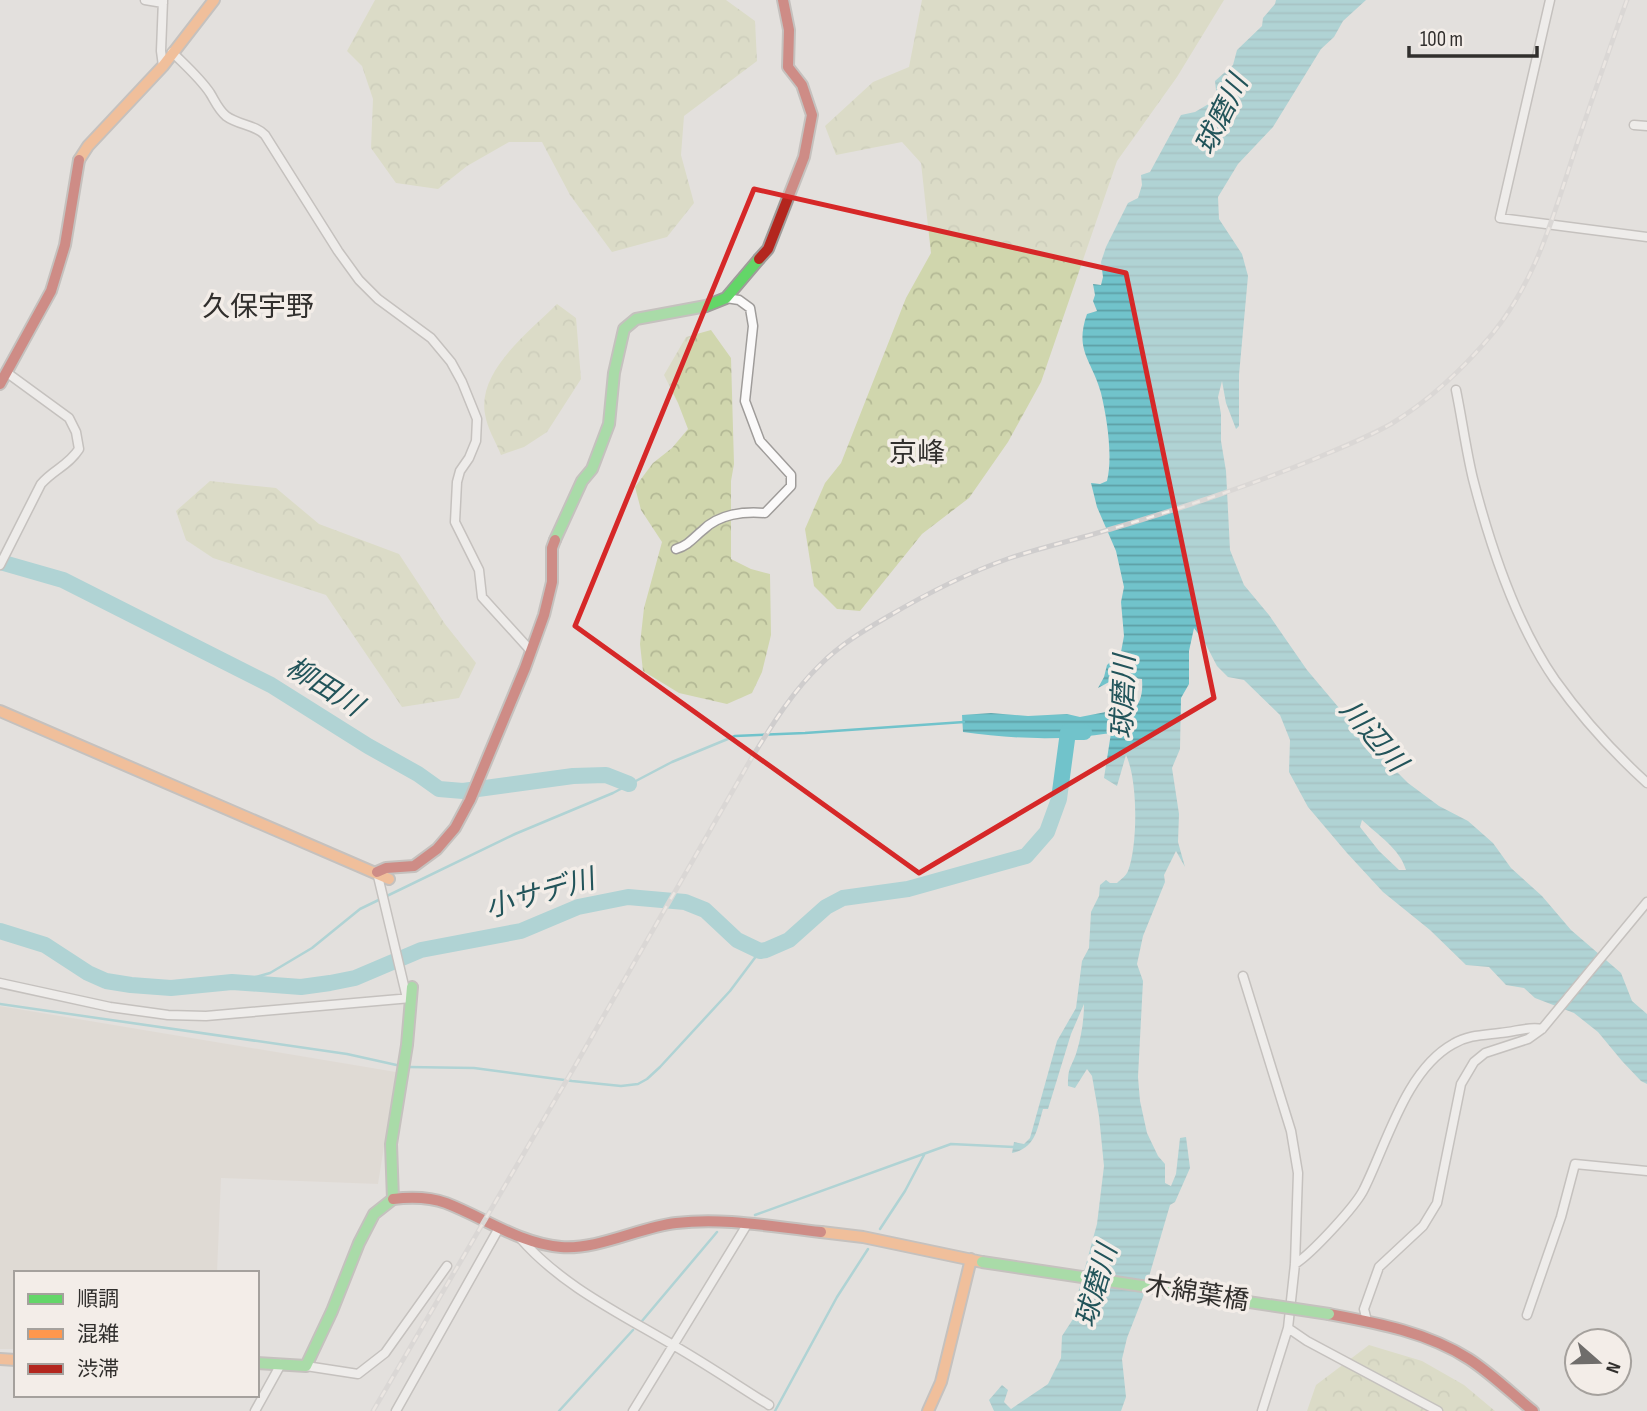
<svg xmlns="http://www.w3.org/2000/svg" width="1647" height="1411" font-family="'Sofia Sans Condensed','Noto Sans JP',sans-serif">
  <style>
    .built { fill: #dad3cb }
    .forest { fill: url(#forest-crowns) }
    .water { fill: url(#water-rules); fill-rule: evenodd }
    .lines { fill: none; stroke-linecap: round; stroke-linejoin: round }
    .stream { stroke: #71c3cb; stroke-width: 2.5 }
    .river { stroke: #71c3cb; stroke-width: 16 }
    .street-casing { stroke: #9f9c9a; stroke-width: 11 }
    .fast-casing { stroke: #9f9c9a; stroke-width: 14 }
    .slow-casing { stroke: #9f9c9a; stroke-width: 14 }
    .jam-casing { stroke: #9f9c9a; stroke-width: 14 }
    .street { stroke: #fbfafa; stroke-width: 8 }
    .fast { stroke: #63d668; stroke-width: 10 }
    .slow { stroke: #ff974d; stroke-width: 10 }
    .jam { stroke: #b3261e; stroke-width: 10 }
    .rail-casing { stroke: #cfcdcd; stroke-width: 5 }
    .rail { stroke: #f3ede8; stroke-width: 2.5; stroke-dasharray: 8; stroke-linecap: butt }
    .fast-bridge-casing { stroke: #9f9c9a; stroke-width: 14; stroke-linecap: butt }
    .fast-bridge { stroke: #63d668; stroke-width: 10 }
    .marked { fill: none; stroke: #d62828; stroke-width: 5; stroke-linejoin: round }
    .labels { text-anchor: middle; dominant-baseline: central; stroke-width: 7; stroke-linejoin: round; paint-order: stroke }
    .street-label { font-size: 26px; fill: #312f2d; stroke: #f3ede8 }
    .water-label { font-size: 28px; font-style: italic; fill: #22545a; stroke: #f3ede8 }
    .neighbourhood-label { font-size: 28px; fill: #312f2d; stroke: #f3ede8 }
  </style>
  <defs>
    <pattern id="forest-crowns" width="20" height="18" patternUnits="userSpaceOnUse" patternTransform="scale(1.75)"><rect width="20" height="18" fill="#d0d6ad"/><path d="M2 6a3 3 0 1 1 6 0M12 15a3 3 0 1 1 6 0" fill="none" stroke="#b3b895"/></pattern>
    <pattern id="water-rules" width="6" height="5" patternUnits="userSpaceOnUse" patternTransform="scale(1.75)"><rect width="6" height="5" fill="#71c3cb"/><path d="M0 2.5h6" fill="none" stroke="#5d9fa5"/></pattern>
  </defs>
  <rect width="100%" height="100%" fill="#e3e0dd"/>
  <path class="built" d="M0,1006L396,1072L378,1184L221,1178L217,1273H16V1349H0Z"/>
  <path class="forest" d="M375,0H726L755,21L757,61L684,116L681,155L694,203L667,237L612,252L570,195L542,142H509L467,166L438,189L396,183L371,148L373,99L362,66L347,51Z
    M922,0H1224L1177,77L1117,161L1041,382L1008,442L969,498L922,534L860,611L837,609L814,586L805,529L825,483L841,463L906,298L931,253L921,163L902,142L836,155L825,126L873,82L909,67Z
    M557,304L576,318L581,379L547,432L524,447L501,455C496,442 487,428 485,414C477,371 530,331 557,304Z
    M711,330L731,358L734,464L731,481V559L751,569L770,574L771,635L762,672L752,693L727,704L679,693L643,671L640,644L644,608L662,542L641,510L635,487L653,463L672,448L688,429L678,403L664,375L686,337Z
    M210,481L276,488L319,524L399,554L445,624L476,663L459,698L402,707L326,595L213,558L186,540L176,511Z
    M1369,1345L1422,1361L1464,1385L1495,1411H1307L1316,1385Z"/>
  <path class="water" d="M1276,0H1366L1343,21L1334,37L1321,49L1273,127L1238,164L1218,197L1219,219L1242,254L1248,276L1239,375V426L1236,429L1226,403L1222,381L1218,397L1221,414V441L1226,471L1230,550L1244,585L1269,615L1307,670L1372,747L1408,783L1439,806L1468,821L1493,843L1511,868L1542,896L1571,930L1621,973L1632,1001L1647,1014V1084L1641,1081L1622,1061L1598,1032L1574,1013L1535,998L1524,988L1506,985L1489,967L1466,965L1430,930L1383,892L1347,853L1308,807L1289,772L1290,740L1280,715L1244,680L1228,677L1217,666L1205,643L1194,628L1189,651V684L1181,698L1180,749L1172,768L1179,814L1178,842L1185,867L1176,851L1164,875L1165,882L1143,936L1137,964L1143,981L1138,1077L1140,1101L1147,1133L1158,1156L1165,1164V1183L1171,1186L1176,1174L1180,1138L1186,1137L1190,1168L1175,1202L1170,1205L1143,1297L1127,1338L1122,1359L1126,1397L1121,1411H994L989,1400L1002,1385L1008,1390L1004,1402L1011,1409L1048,1384L1061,1358L1062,1336L1073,1319L1077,1297L1097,1224L1104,1166L1099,1116L1092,1076L1087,1069L1075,1088L1068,1086C1068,1067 1070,1070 1076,1054C1081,1038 1084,1021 1084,1004L1071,1034L1048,1109H1043C1037,1129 1036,1148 1012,1153L1014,1142L1024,1144L1030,1138L1057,1041L1076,1008L1082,961L1089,948L1091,912L1099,896L1100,885L1106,880L1110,883H1117C1121,879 1126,876 1128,871C1138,845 1138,780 1126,755L1117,786L1104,778L1111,733C1063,741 1012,739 963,732L962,715L991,713L1028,716L1067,714L1080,717L1116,710L1131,714C1141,702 1143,694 1142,679L1133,678L1132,674L1122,675L1098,688L1104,677L1107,665L1121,652L1124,636L1121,602L1124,587L1116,551L1097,507L1091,483L1100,484L1107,481C1113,457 1107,418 1101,393C1092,360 1074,351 1087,314L1097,311L1093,301L1095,295L1093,284L1101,285L1103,277L1101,262L1106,247L1128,203L1138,198L1142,185L1141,175L1150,172L1181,115L1195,112L1217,99L1215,81L1233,65L1237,50L1262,26L1263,18L1275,4ZM1362,820C1378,835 1400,849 1406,870H1399L1379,851L1360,827Z"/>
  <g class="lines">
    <path class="stream" d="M232,982L246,980L270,973L312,948L360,909L515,834L613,793L672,762L735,736L805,733L964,722
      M0,1004L347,1054L401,1066
      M408,1067L474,1068L572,1081L621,1086L638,1084L647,1079L660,1067L730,991L760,951
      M755,1215L951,1144L1014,1147
      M880,1229L905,1191L924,1155
      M642,1321L717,1232
      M559,1411L633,1330
      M775,1411L837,1297L868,1249"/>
    <path class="river" d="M0,562L63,580L271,685L368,746L418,774L439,789L463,791L573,776L606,775L629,784
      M0,931L45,945L88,973L106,981L131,985L171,988L232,982L301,987L330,983L355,978L421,950L521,931L578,907L628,897L685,902L705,910L737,940L760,951L766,950L789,940L826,907L843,898L908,889L1026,856L1047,832L1059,799L1068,732H1084"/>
    <defs>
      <path id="street" d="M145,0L163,3
        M163,0L161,51L163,66
        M1550,0L1500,218L1647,237
        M172,52C185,65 200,78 210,93C215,101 218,109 226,116C238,125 256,125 265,135L338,251L359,280L378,299L431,338L451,362L462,382L477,419L476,441L469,458L460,471L457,482L455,522L479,570L482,597L531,651
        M1634,125L1647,126
        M1456,390C1462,419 1466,450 1473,479C1490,545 1516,624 1555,680C1582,718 1613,752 1647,783
        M676,549C689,545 693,538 703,530C719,514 744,511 765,513L791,486V475L760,441L745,401L753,326L750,308L739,300L726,298
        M0,565L41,484C54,469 68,466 79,449L76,432L69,418L6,372
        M377,872L406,994L411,998
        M1243,976L1291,1131L1298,1173L1295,1264L1288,1328L1262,1411
        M0,983L110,1007L168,1015L206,1016L411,998
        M520,1238C562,1286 619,1313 673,1345C706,1364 737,1385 769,1405
        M1295,1264C1311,1254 1356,1206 1364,1189C1387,1143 1406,1070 1453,1044C1468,1035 1484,1035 1500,1033C1515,1032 1528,1026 1542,1029
        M1527,1315L1561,1217L1575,1164L1647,1171
        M1367,1321L1364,1309L1379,1267L1423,1226L1437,1203L1461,1084L1474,1062L1485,1053L1528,1039L1542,1029L1647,902
        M1288,1328L1307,1341L1438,1411
        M306,1366L358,1374L385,1353L447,1266
        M255,1411L281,1364
        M396,1411L499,1228
        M633,1411L748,1223"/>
      <path id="fast" d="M555,540L582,481L592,469L609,424L614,373L624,329L636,319L706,306L726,298L759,259
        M393,1199L391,1144L407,1045L412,987
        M257,1363L306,1366L332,1311L359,1243L374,1214L393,1199"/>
      <path id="slow" d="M79,160L88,146L163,66L214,0
        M0,711L389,879
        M821,1232L863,1237L982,1262
        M0,1359L16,1360
        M928,1411L941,1382L971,1259"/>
      <path id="jam" d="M759,259L768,249L804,157L812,115L802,85L788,67L789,30L783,0
        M0,384L51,291L65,245L79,160
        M377,872L386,868L414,866L437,849L455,828L470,800L525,668L544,615L552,582V548L555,540
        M393,1199C410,1197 429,1197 446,1203C485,1218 518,1243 561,1247C598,1250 640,1227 676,1223C725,1217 773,1227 821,1232
        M1329,1314C1377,1323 1427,1332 1469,1359C1492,1374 1512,1394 1533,1411"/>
    </defs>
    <use href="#street" class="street-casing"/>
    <use href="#fast" class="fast-casing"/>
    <use href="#slow" class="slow-casing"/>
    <use href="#jam" class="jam-casing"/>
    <use href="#street" class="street"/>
    <use href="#fast" class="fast"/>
    <use href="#slow" class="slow"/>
    <use href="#jam" class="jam"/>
    <defs>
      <path id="rail" d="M373,1411L575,1066L751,759C772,725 792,692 821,664C840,645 863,631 887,617C926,594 967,573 1010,558C1037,549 1066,542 1094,534C1167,513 1241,489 1312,460C1338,449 1366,438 1391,424C1430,400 1464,368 1493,333C1539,276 1555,209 1578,141C1594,94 1610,47 1627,0"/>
    </defs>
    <use href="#rail" class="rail-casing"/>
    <use href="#rail" class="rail"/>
    <defs>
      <path id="fast-bridge" d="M982,1262L1329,1314"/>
    </defs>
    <use href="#fast-bridge" class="fast-bridge-casing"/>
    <use href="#fast-bridge" class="fast-bridge"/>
  </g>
  <path d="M0 0H1647V1411H0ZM754,189L1126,273L1214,698L919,873L575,626Z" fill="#e3e0dd" fill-opacity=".55" fill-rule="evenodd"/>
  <path class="marked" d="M754,189L1126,273L1214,698L919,873L575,626Z"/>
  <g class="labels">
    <g class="street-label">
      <text transform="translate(1197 1294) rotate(9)">木綿葉橋</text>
    </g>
    <g class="water-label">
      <text transform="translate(1222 115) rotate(-64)">球磨川</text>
      <text transform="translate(324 687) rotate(32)">柳田川</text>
      <text transform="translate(1124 697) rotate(-88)">球磨川</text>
      <text transform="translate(1373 736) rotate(49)">川辺川</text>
      <text transform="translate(540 894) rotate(-16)">小サデ川</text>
      <text transform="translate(1097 1286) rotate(-74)">球磨川</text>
    </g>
    <g class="neighbourhood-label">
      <text x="258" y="307">久保宇野</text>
      <text x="917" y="453">京峰</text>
    </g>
  </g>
  <rect x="14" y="1271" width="245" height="126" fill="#f3ede8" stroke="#a5a19d" stroke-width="2"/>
  <rect x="28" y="1294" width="35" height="10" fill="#63d668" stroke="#a5a19d" stroke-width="2"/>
  <text x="77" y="1306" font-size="21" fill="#312f2d">順調</text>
  <rect x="28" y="1329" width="35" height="10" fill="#ff974d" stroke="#a5a19d" stroke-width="2"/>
  <text x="77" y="1341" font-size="21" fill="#312f2d">混雑</text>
  <rect x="28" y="1364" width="35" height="10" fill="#b3261e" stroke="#a5a19d" stroke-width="2"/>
  <text x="77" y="1376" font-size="21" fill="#312f2d">渋滞</text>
  <g transform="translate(1598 1362) rotate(110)"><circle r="33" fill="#f3ede8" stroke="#a5a19d" stroke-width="2"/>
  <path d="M0-5L12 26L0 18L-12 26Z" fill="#6f6d6b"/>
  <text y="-10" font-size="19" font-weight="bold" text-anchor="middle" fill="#312f2d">N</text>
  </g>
  <path d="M1409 46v10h128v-10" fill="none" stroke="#312f2d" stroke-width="3.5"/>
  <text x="1420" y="46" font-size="21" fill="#312f2d" stroke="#f3ede8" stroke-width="5" paint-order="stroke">100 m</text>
</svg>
